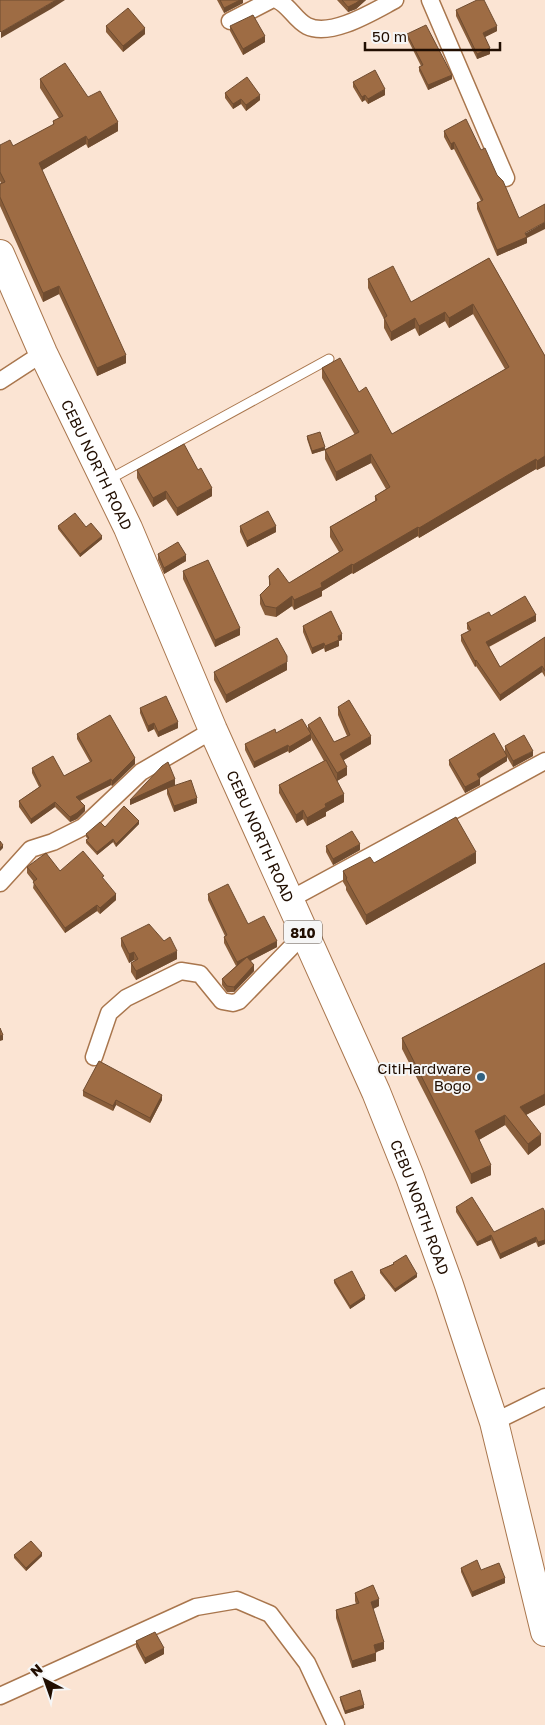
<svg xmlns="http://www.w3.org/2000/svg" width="545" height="1725" font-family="'Golos Text',sans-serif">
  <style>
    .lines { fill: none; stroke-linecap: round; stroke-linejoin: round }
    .service-casing { stroke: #a9764d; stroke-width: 11 }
    .minor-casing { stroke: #a9764d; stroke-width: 19 }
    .trunk-casing { stroke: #a9764d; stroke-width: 30 }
    .service { stroke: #fff; stroke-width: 9 }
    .minor { stroke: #fff; stroke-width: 16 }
    .trunk { stroke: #fff; stroke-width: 28 }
    .wall { fill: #885d3a }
    .shaded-wall { fill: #6f4c30 }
    .building { fill: #9e6c44; stroke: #6f4c30 }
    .poi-dot { fill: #326281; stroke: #f6f6f6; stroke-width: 2 }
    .labels { text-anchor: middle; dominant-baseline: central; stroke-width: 4; stroke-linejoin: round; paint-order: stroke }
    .shield { fill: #f6f6f6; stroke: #61544a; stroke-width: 1 }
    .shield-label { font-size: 14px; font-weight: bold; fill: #210e01 }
    .street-label { font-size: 15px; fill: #210e01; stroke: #f6f6f6 }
    .poi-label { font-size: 15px; fill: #210e01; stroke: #f6f6f6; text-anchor: end }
  </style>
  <rect width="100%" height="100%" fill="#fbe4d3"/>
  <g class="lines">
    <defs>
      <path id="service" d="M108,480L329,359"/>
      <path id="minor" d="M277,0C289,5 295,20 307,26C331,38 374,11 395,0
        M430,0L506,178
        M230,21L271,0
        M0,381L43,353
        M0,883L31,849L53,842L83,827L141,772L213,730
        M289,900L545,761
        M94,1057L109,1013L126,998L181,971L200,974L222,1001L233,1003L239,1001L304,934
        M494,1422L545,1397
        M0,1696L196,1607L237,1600L270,1614L307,1663L336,1725"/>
      <g id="trunk">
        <path id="s1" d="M0,254L43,353L128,528L213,730L376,1092L410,1177L449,1285L494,1422L545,1632"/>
      </g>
    </defs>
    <use href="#service" class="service-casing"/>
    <use href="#minor" class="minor-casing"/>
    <use href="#trunk" class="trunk-casing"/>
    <use href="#service" class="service"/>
    <use href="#minor" class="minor"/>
    <use href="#trunk" class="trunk"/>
  </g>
  <path class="wall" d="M217,0H243V3L224,13Z
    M337,0H366L356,9L348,12Z
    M456,10L497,31L485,37L490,54L477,59L456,16Z
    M106,26L145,34L123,52L106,32Z
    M230,26L265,42L243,55L230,31Z
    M407,34L452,79L428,90L419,71V67L421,66L407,38Z
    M40,79L88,97L118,131L88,148L86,144L42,170L126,363L97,376L59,294L43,302L0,206V184L1,183L0,181V145L13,146L53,125V121L59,118L40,88Z
    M353,82L385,95L368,104L365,100L362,102L353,87Z
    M225,93L260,100L246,111L241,104L233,109L225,98Z
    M444,131L481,150L497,175L527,238V243L497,256L477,209V203L481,201L454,149L451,150L444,137Z
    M489,258L545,356V466L537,470L536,469L508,485L419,538L418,536L353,574L352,573L322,591V596L294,610L292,606L276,617L265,615L260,604V595L269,586V576L289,583L339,552L330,537V527L375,501V496L386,489L371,463L336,481L325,459V450L312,454L307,439V436L325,449L355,435L322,378V368L359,392L392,434L505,369L473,314L449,328L445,321L419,336L415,328L391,341L384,328V319L368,288V279L411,302Z
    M137,470L212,496L177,516L166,499L153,507L137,478Z
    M58,526L86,527L102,539L80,557L58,529Z
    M240,526L276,532L247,547L240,532Z
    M158,554L186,561L164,574L158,560Z
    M183,571L240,635L215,647L183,579Z
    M491,616L536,621L489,647L500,667L545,637V677L542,672L500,701L476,666L475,667L461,641V635L469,631L467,629V623Z
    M303,626L342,640L339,641V646L325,652L324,648L312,654L303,632Z
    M287,670L226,703L214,680V672Z
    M338,707L371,744L344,760L347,775L337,781L344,802L326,812V816L307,826L303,819L296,823L279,793V785L324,761L311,738V740L289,753L288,751L254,768L245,750V744L276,733L308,729V725L334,742L347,736L338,715Z
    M140,708L178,728L158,737L154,729L148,732L140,713Z
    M77,734L135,764L112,786L111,785L80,801L85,811L77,819L70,822L55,807L31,824L19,807V801L39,787L32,773V768L64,776L90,762L77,739Z
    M505,746L533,756L513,767L507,757V761L479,778L480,785L465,793L449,765V760L505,751Z
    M168,762L175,785L197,803L174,812L167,794V789L130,805Z
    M139,824L116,847L113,842L97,855L86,843V840L88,839L86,837V834L105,827Z
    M326,846L360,850L333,865L326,852Z
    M374,863H476L366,925L346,890V887L343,882V871Z
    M27,867L60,871L104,881L116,900L100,914L97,911L65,933L33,888L34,882L27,873Z
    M208,894L277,947L250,961L254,971L234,992H227L222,985V979L236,966L224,943V937L225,936L208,900Z
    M121,938L177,959L136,980L131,972V963L135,961L134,960L129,963L121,946Z
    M545,963V1105L526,1115L541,1145L528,1155L505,1125L479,1140L491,1175L471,1184L402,1049V1038Z
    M83,1091L162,1100L150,1123L116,1105L113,1111L83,1096Z
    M456,1207L494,1232L545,1212V1244L538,1247L536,1242L500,1259L491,1240L477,1246L456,1212Z
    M393,1263L417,1277L395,1292L380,1273V1270L393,1264Z
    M334,1280L365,1299L350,1309L334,1283Z
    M14,1555L42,1556L26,1571L14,1558Z
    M461,1568L481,1570L505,1583L472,1597L461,1572Z
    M355,1593L379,1606L373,1609L384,1649L376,1652V1661L352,1668L336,1618V1610L356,1604L355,1601Z
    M136,1641L164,1654L145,1664L136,1647Z
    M340,1697L364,1708L345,1714L340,1700Z"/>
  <path class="shaded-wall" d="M56,0H65L51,9L1,38V32Z
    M240,0H243V3L224,13V8Z
    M360,0H366L356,9L348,12V7Z
    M497,26V31L483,38V33Z
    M145,28V34L123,52V46Z
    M265,36V42L243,55V49Z
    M490,48V54L477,59V54Z
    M452,75V79L428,90V85Z
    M385,89V95L368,104V99Z
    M260,95V100L246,111V105Z
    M365,95V100L362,102V97Z
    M241,99V104L233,109V104Z
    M118,122V131L88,148V140Z
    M86,136V144L39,172V163Z
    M454,142V149L451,150V144Z
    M545,222V229L527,238V243L497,256V250Z
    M59,286V294L43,302V293Z
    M473,304V314L449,328V318Z
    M445,312V321L419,336V326Z
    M415,318V328L391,341V332Z
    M126,355V363L97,376V368Z
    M325,447V450L312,454V451Z
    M371,454V463L336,481V472Z
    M545,456V466L537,470V461Z
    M536,459V469L419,538V528Z
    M212,488V496L177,516V508Z
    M166,491V499L153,507V498Z
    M276,526V532L247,547V541Z
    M418,527V536L353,574V565Z
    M102,536V539L80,557V554Z
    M186,555V561L164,574V568Z
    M352,564V573L322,591V596L294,610V600Z
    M292,596V606L276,617V608Z
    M536,615V621L486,648V642Z
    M240,628V635L215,647V640Z
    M342,634V640L339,641V646L325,652V646L338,636Z
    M324,643V648L312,654V648Z
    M476,660V666L475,667V661Z
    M287,662V670L226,703V695Z
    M542,666V672L500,701V695Z
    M178,722V728L158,737V732Z
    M154,723V729L148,732V726Z
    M311,734V740L289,753V747Z
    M371,736V744L340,762V754Z
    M288,745V751L254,768V762Z
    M533,751V756L513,767V761Z
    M507,756V761L477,780V774Z
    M135,758V764L112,786V781Z
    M347,767V775L337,781V773Z
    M111,779V785L76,802V797Z
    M175,779V785L130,805V800Z
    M480,779V785L465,793V787Z
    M344,794V802L326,812V816L307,826V818L325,804Z
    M197,798V803L174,812V806Z
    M55,802V807L31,824V819Z
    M85,806V811L77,819L70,822V817Z
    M303,810V819L296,823V815Z
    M139,821V824L116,847V844Z
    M113,839V842L97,855V852Z
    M360,844V850L333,865V859Z
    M3,845V848L0,851V848Z
    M476,852V863L366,925V915Z
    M116,894V900L100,914V908Z
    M97,905V911L65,933V928Z
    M277,941V947L237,968V962Z
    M177,951V959L136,980V971Z
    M134,952V960L129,963V954Z
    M254,965V971L234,992V987Z
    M3,1035V1040L0,1041V1036Z
    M545,1094V1105L520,1118V1107Z
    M162,1095V1100L150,1123V1118Z
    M116,1100V1105L113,1111V1106Z
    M505,1115V1125L475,1142V1131Z
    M541,1134V1145L528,1155V1144Z
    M491,1165V1175L471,1184V1174Z
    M491,1235V1240L477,1246V1242Z
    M536,1237V1242L500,1259V1254Z
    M545,1240V1244L538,1247V1242Z
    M417,1274V1277L395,1292V1289Z
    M365,1296V1299L350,1309V1306Z
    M42,1553V1556L26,1571V1568Z
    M505,1578V1583L472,1597V1592Z
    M379,1599V1606L371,1610V1602Z
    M384,1642V1649L374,1653V1645Z
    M164,1648V1654L145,1664V1658Z
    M376,1653V1661L352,1668V1661Z
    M364,1705V1708L345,1714V1711Z"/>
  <path class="building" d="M0,0H56L1,32L0,31Z
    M220,0H240L224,8Z
    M342,0H360L356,3L348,7Z
    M477,0H484L497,26L483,33L490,48L477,54L456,10Z
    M128,8L145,28L123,46L106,26Z
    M253,15L265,36L243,49L230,26Z
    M426,25L452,75L428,85L419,67L423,65L407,34Z
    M65,63L88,97L100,91L118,122L88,140L86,136L39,163L126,355L97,368L59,286L43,293L0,197V184L5,182L0,172V145L10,140L13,146L54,124L53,121L63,116L40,79Z
    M375,70L385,89L368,99L365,95L362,97L353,82Z
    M247,77L260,95L246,105L241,99L233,104L225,93Z
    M466,119L481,150L485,148L497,175L503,181L519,218L545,204V222L525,233L527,237L497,250L477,203L483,200L454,142L451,144L444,131Z
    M489,258L545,356V456L537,461L536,459L508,475L419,528L418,527L353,565L352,564L321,583L322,587L294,600L292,596L276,608L265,606L260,595L270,585L269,576L278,568L289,583L343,550L330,527L377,500L375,496L390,487L371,454L336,472L325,450L359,432L322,368L340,358L359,392L366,387L392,434L509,367L473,304L449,318L445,312L419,326L415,318L391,332L384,318L387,316L368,279L393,266L411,302Z
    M320,432L325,447L312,451L307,436Z
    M184,444L198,470L201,468L212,488L177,508L166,491L153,498L137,470Z
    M268,511L276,526L247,541L240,526Z
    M75,513L86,527L91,523L102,536L80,554L58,526Z
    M178,542L186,555L164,568L158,554Z
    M208,560L240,628L215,640L183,571Z
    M525,596L536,615L486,642L500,667L545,637V671L542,666L500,695L476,660L475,661L461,635L471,630L467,623L489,612L491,616Z
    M331,611L342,634L338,636L339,640L325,646L324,643L312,648L303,626Z
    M277,638L287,656V662L226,695L214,672Z
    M166,696L178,722L158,732L154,723L148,726L140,708Z
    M349,700L371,736L340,754L347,767L337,773L308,725L320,717L334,742L350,735L338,707Z
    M110,715L135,758L112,781L111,779L76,797L85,806L77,813L70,817L55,802L31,819L19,801L41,786L32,768L53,756L64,776L92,761L77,734Z
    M302,719L311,734L289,747L288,745L254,762L245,744L275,729L276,733Z
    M494,733L507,756L477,774L480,779L465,787L449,760Z
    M524,735L533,751L513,761L505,746Z
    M326,760L344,794L325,804L326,807L307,818L303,810L296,815L279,785Z
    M168,762L175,779L130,800L162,766Z
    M191,780L197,798L174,806L167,788Z
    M124,806L139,821L116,844L113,839L97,852L86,840L89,838L86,834L100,822L105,827Z
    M456,817L476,852L366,915L346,879L347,878L343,871L370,857L374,863Z
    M352,831L360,844L333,859L326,846Z
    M0,841L3,845L0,848Z
    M83,851L104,876L102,877L116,894L100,908L97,905L65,928L33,882L37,879L27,867L46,853L60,871Z
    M228,884L248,924L264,916L277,941L237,962L224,937L227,935L208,894Z
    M149,924L164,941L170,937L177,951L136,971L131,963L138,959L134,952L129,954L121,938Z
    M247,957L254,965L234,987L227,986L222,979Z
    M545,963V1094L520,1107L541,1134L528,1144L505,1115L475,1131L491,1165L471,1174L402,1038Z
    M0,1028L3,1035L0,1036Z
    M99,1061L162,1095L150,1118L116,1100L113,1106L83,1091Z
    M472,1197L494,1232L543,1208L545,1212V1240L538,1242L536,1237L500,1254L491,1235L477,1242L456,1207Z
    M406,1255L417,1274L395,1289L380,1270L394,1264L393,1263Z
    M352,1271L365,1296L350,1306L334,1280Z
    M31,1541L42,1553L26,1568L14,1555Z
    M477,1560L481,1570L499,1563L505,1578L472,1592L461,1568Z
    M373,1585L379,1599L371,1602L384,1642L374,1645L376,1653L352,1661L336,1610L359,1603L355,1593Z
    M155,1632L164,1648L145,1658L136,1641Z
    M360,1690L364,1705L345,1711L340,1697Z"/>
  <circle class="poi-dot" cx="481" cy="1077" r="5"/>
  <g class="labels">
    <rect class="shield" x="284" y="920.5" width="38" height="23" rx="4"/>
    <g class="shield-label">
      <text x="303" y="932">810</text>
    </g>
    <g class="street-label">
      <text stroke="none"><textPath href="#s1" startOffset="232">CEBU NORTH ROAD</textPath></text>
      <text stroke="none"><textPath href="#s1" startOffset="638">CEBU NORTH ROAD</textPath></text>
      <text stroke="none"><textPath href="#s1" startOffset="1042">CEBU NORTH ROAD</textPath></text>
    </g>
    <g class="poi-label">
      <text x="471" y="1068">CitiHardware<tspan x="471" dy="17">Bogo</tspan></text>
    </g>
  </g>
  <g transform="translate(45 1680) rotate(319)" stroke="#f6f6f6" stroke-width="4" paint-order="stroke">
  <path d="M0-4L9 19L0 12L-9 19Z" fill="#210e01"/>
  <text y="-8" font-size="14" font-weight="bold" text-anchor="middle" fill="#210e01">N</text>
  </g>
  <path d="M365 42v8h135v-8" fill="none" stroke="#210e01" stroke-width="2.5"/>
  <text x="372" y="42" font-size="15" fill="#210e01" stroke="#f6f6f6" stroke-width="4" paint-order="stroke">50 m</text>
</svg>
